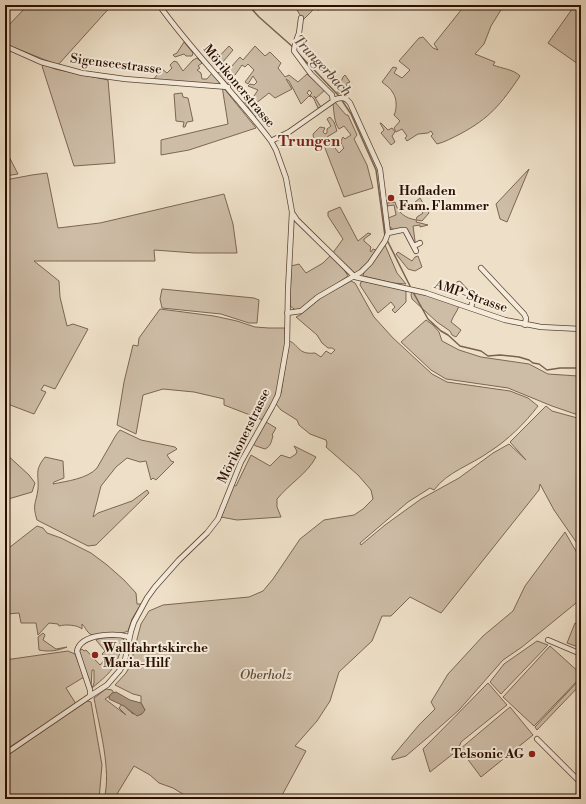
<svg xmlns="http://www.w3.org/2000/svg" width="586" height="804" font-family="'Libre Bodoni',serif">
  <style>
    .green { fill: #cdbca6; stroke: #7c6653 }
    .water { fill: #ac9984; stroke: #78624f }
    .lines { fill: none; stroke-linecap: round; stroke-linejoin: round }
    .stream { stroke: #78624f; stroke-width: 1.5 }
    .minor-casing { stroke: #5c4332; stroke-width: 6 }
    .minor { stroke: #f4ebdb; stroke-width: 4.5 }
    .poi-dot { fill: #8f2418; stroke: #f4ebdb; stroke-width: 1.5 }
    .labels { text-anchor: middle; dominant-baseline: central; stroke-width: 4; stroke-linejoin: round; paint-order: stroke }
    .street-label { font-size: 13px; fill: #2b0f00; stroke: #f4ebdb }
    .poi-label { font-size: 13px; font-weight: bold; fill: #2b0f00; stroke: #f4ebdb; text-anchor: start }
    .park-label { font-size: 13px; font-style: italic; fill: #644c3a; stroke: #f4ebdb }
    .water-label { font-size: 14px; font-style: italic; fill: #654d3b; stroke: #f4ebdb }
    .quarter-label { font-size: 15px; font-weight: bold; fill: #7a1f14; stroke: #f4ebdb }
  </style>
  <rect width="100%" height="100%" fill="#eee0c8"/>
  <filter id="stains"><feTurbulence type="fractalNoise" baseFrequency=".005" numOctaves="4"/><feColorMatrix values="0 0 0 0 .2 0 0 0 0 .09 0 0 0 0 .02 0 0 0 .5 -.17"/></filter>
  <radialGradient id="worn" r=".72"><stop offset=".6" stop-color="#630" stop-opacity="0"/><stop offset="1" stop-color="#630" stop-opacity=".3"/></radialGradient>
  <path class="green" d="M28,5H112L58,65L5,44V29Z
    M294,5H319V10L314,9L303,20Z
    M465,5H504L491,26L484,44L475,54L495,62L493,65C503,69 513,69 520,76C501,104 490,118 460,134C452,138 445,142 437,144L431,136L433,134L431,131L428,133L418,134L407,141L405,138L407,136L402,129L396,132L394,128L400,121L394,115C397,110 397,98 393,93C391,88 385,85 382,82L393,67L397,68L394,73L402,78L410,70L399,61L419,38L423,37L433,48L438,50L434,44Z
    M575,5H581V66L548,43Z
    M184,42L193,53L192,56H186L184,54L175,57L173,55L177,53Z
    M229,46L233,50L222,63L217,68L213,63Z
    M255,46L265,56L270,52L281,63L278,68L285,77L289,75L298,82L307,74L325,90L316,98L314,96L321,107L318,108L314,99L310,95L312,93L309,90L307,93L311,97L309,96L301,104L289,81L286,79L292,89L275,98L269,93L255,104L262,112L255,117L244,101L248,98L252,99L258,90L248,86L250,84L254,85L257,82L253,76L248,84L245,82L254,70L248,64L245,67L242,65L235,75L232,77L229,74L227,77L232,80L227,84L217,74L219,72L222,74L230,66L231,67L240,57L243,60Z
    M197,58L202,63L198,66L200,68L197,70L201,73L202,79H207L212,73L222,85L153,80L162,69L167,73L172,68L170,65L174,61L177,62L183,71L193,60Z
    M44,64L55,69L108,80L115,163L74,166L42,66Z
    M345,75L350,82L347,83L346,89L350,94L347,96L344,92H343L344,96L337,92L343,77Z
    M222,86L256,128L189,150L161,155V140L228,124Z
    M182,93L183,97L188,98L193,121L187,122L185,127H183L184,122L176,121L174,94Z
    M335,102L346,115H348L357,135L354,139L367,165L373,188L344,197L323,143L314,145L313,143L314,142L313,134L320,127L325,128L323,132L325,134L327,133V129L331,126L327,119L330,117L334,122L337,131L327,137L328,139L325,140L328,145L331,143L339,153L344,148C341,144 340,142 343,137L345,139L351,135L344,126L339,129C334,122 334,112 333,104Z
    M380,123H381L388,130L392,128L395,132L392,136L395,142L391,145L381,133L384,130Z
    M5,149L18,174L5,176Z
    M529,169L507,222L500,219L496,204Z
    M47,173L58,228L100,223L224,194L233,224L237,253H195L154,250L155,261H34L59,281L60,297L67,326L73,324L88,329L55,389L44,385L41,390L46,392L34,414L5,403V180L32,175Z
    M420,198L429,213L422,221L417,220L416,222L428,225L420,227V225L413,226L415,241V243H414L408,231H393L392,228H390L388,218L396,215L394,205L387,206V203L395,202C398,213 405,218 416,220L417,217L423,213L415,202Z
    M340,207L358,241L368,233L371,234L364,239V241L371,247L370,251L371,252L373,249L376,250L368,262L356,273H351L332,254L343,239L328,216V212Z
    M385,245L397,273L406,284L393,283L363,276L364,272Z
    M398,252L412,261L415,257L418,256L422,267L415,271L408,269L396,254Z
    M330,256L343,268L348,276L311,301L297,311L290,306L291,266L299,264L306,273L323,263Z
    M351,281L355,283L374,317L393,338L432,374L447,382L510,391L528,398L538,406C525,423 508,440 489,452C471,465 447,472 434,490L430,488L408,502L360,543L361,545L385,525L421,499L459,478L493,453L509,444L526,460L510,442L546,406L552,411L581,419V549L554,510L540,484L539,490L441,613L410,597L391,616H382L372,641L339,672L330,701L317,721L295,746L306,751L280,799H191L173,788L159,783L150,775L134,766L114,799H104C112,771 99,726 94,698L106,689L112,690L114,693L105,699L126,715L119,708L122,704L133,714L145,710L141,703V696L133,694L115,685L126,673L130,666L141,624L149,611L163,605L249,597L263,591L273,579L300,539L324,520L354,515L363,509L373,499L371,490L358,475L326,447L327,444L326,440L310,434L299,425L297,420L281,410L276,404L281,393L289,341C299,344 297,355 315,353L321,357L326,351L331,354L335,350L332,348H328L322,343L317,335L296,317L300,315L322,297Z
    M363,281L404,290L406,292V302L395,313L392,310L395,307L391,302L378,313L360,285L361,282Z
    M162,289L254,298L259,300L257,323H249L221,314L162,308L160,299Z
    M412,290L459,306C457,312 453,316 451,322L461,330L456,337L452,335L450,331L437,322L412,299L411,295Z
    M160,309L214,316L237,321L255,327L269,328H285C286,349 281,382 273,401C270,408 266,414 263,420L224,405V399L194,392L163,389L143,395L136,434L117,425L124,382L133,345L138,346L139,338Z
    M426,320L433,325L439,332L442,341L459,350L481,357L529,364L548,374L578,376L581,378V416L552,406L508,388L446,379L431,370L401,342Z
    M266,422L276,428L272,435L273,436C271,442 271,446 265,449L256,446L253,444Z
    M120,430L141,440L175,447L177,449L167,455L171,461L174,462L156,480L153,478L151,480L146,461L140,462L127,458L116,467L101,486L93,517L98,513L132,501L147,490L149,493L96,545L88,546L37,520C32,504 36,504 38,489C39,474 34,471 45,457L63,461L64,478L54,482L53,484C67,481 87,479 97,468L116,435Z
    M294,446L316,457C307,474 289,484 277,499V507L281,517L237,520L221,517L233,485L236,486L251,455L270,466L281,455L290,458L296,454L297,451Z
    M5,453L29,475L35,483L32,492L5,500Z
    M37,526L43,528L47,533L61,538L91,553L107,565L124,580L136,593L137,604H141L132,619L128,631C123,634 96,638 90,634C87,632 85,627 82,624V629C78,625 65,624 59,626L58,624L49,623L38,635L36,623H21L19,613L7,614L6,624H5V551Z
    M565,532L581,560V599L522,647L503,660L459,710L433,733L406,756L392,760V757L419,725L435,709L431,702L448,674L483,636L513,611L525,586Z
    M581,621V648L567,643L575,623L579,624Z
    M43,633L45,635L43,640L56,649L67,647C57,651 49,652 39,650L38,637Z
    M119,637L124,638C117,666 114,670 92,688L94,683V670H92L91,688L79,651L82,649L84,651L86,650L100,665L106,658L102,654L105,651L96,640L101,638Z
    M537,641L548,645L501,694L490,682L504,664Z
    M550,646L581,674V677L534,726L503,697Z
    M68,651L75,654L84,677L66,688L76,704L5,750V660Z
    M581,678V684L537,730L535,727Z
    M488,683L507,705L461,742L458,750L430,772L423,749Z
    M87,701L91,702L102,765L99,799H5V787L8,784L5,779V757Z
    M510,707L533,735L481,777L460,749Z"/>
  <path class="water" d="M116,692L130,700L141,703L145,710L142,714L137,716L124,706L109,699V697L112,693Z"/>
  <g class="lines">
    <path class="stream" d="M248,5L259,17L294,48
      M296,51L339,96
      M341,99L351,114L376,170L385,236
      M387,240L410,286
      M413,292L428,319L441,331L448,335L460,346L481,351L488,356L500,355L519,357L529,360L533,363L539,364L547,370L560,368H581"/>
    <defs>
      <path id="minor" d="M301,18L299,33L295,44L294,51L311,74L332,95L333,101
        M5,46L41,62L82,73L125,79L228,87
        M271,141L289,132L336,99C343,97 346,98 350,103L380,169L388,233L385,241L370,263L361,272L318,297L301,311L287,313
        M293,214L297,220L355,277L426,293L505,320L541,327L581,329
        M388,233L402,230H405L416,251
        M414,246L420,243
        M481,268L524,314L526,318L525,325
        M459,284L473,299L471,308
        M548,640L581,654
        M90,696V690L77,651C81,633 116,633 129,637
        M537,739L581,783
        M5,754L90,696L107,685L120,670L125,660L131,631L134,622L147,598L155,587L179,560L207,533L218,519L241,462L272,407L278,395L287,344L288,290L292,212L286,178L276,150L271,141C236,94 193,53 159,5"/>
    </defs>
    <use href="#minor" class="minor-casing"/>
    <use href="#minor" class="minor"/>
  </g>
  <g class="poi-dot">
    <circle cx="391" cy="198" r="4"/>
    <circle cx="95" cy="655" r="4"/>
    <circle cx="532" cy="754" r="4"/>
  </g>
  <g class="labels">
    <g class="street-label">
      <text transform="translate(116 64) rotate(7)">Sigenseestrasse</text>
      <text transform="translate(239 86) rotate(50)">Mörikonerstrasse</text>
      <text transform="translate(471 296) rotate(19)">AMP-Strasse</text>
      <text transform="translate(244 436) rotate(-64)">Mörikonerstrasse</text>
    </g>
    <g class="poi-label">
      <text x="399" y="191">Hofladen<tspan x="399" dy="15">Fam. Flammer</tspan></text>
      <text x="103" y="648">Wallfahrtskirche<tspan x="103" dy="15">Maria-Hilf</tspan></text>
      <text x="524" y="754" text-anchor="end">Telsonic AG</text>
    </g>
    <g class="park-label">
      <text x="266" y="675">Oberholz</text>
    </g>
    <g class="water-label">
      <text transform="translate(322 66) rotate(47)">Trungerbach</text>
    </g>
    <g class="quarter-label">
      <text x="309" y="141">Trungen</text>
    </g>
  </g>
  <rect width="586" height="804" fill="none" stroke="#eee0c8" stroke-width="20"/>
  <rect x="6" y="6" width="574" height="792" fill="none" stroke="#2b0f00" stroke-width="2"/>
  <rect x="10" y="10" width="566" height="784" fill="none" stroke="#2b0f00"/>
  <rect width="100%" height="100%" filter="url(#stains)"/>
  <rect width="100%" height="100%" fill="url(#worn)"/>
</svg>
